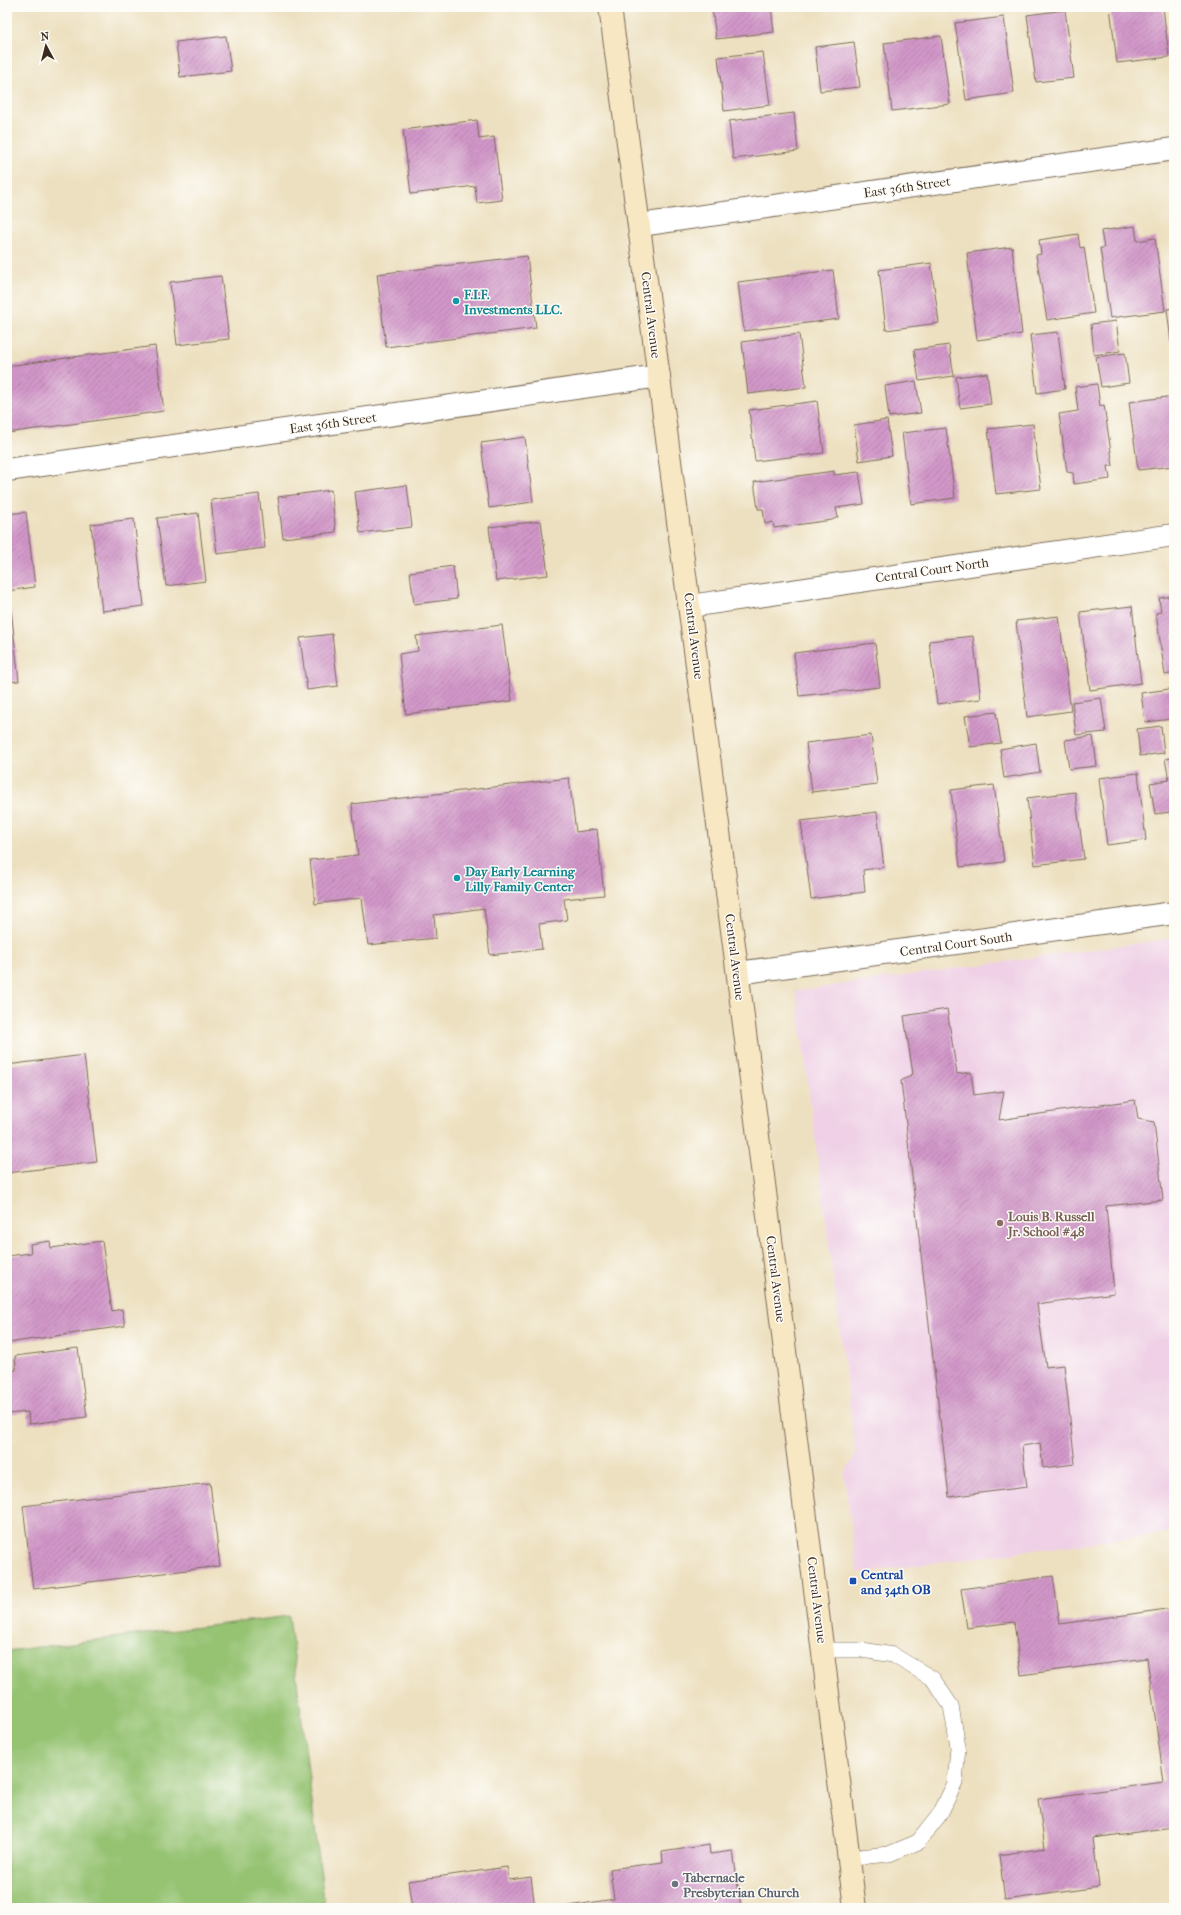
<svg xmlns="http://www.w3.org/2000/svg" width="1181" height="1915" font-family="'IM FELL French Canon',serif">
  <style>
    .built { fill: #efd0e6 }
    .park { fill: #95c372; stroke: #687648 }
    .building { fill: url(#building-hatch) }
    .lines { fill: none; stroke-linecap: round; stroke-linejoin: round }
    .lane-casing { stroke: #796a57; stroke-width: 16 }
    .street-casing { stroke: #796a57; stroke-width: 24 }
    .secondary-casing { stroke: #796a57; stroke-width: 24 }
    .lane { stroke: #fff; stroke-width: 15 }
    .street { stroke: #fff; stroke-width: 22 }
    .secondary { stroke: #f8e7c3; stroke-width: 22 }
    .culture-dot { fill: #0f9aa8; stroke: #fdfcf7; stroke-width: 1.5 }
    .education-dot { fill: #8d6e63; stroke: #fdfcf7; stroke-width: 1.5 }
    .transit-dot { fill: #1a4fb4; stroke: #fdfcf7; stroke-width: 1.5 }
    .worship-dot { fill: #6b7280; stroke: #fdfcf7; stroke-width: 1.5 }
    .labels { text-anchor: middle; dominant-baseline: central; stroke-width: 3; stroke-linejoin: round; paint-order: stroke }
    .street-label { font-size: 13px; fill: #3b2a1e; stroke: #fdfcf7 }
    .culture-label { font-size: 13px; font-weight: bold; fill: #0d838f; stroke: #fdfcf7; text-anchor: start }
    .education-label { font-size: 13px; font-weight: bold; fill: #785e54; stroke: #fdfcf7; text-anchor: start }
    .transit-label { font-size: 13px; font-weight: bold; fill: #164399; stroke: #fdfcf7; text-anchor: start }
    .worship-label { font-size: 13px; font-weight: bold; fill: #5b616d; stroke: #fdfcf7; text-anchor: start }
  </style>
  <defs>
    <pattern id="building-hatch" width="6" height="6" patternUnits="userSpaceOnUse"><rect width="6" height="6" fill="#d297c9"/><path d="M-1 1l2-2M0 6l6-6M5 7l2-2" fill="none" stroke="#ac7ba3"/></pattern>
  </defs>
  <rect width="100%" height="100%" fill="#fdfcf7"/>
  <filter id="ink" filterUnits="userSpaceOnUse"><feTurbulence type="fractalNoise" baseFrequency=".025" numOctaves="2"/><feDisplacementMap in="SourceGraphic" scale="8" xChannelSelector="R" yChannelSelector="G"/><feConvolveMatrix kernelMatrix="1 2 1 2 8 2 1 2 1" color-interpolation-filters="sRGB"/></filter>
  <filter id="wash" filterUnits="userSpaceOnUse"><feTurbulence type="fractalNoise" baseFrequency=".012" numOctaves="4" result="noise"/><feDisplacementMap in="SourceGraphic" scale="16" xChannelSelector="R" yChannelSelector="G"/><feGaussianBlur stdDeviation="0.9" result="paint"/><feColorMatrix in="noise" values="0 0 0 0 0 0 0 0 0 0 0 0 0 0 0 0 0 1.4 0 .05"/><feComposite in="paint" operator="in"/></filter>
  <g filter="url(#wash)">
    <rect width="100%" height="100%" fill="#ede0c0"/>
    <path class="built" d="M1174,938V1532L857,1573L844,1473L856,1455L796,991Z"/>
    <path class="park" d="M289,1616L325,1908H7V1651Z"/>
    <g id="blocks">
      <path class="building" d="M712,7H771L774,32L716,39Z
        M1110,7H1163L1169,57L1117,63Z
        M1065,10L1074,78L1036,82L1027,15Z
        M1004,17L1014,93L966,100L955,23Z
        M226,36L231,71L180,77L176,42Z
        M941,36L950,104L892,111L884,43Z
        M854,42L860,87L820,91L815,47Z
        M763,52L770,105L724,111L718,57Z
        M794,113L798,151L733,159L729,121Z
        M477,120L479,139L494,137L502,200L477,203L475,186L411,194L403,130Z
        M1135,226L1137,241L1155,238L1165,311L1110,318L1100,248H1104L1101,231Z
        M1078,234L1080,248L1084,247L1094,313L1047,320L1036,255L1041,254L1039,240Z
        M1012,247L1022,334L977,340L967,253Z
        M527,256L536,328L386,347L377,274Z
        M931,263L939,323L886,330L879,270Z
        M833,270L839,319L744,331L738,282Z
        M221,276L229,339L177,345L170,282Z
        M1174,308V341L1171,342L1167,309Z
        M1116,321L1120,351L1094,355L1091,324Z
        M1058,332L1065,389L1037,393L1030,335Z
        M799,334L806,387L748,394L742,342Z
        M949,345L954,376L919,381L914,350Z
        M155,346L164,411L7,433V366Z
        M1125,353L1129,383L1101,387L1096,357Z
        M987,373L991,404L960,408L956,377Z
        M916,381L921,413L889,417L885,386Z
        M1097,384L1100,406L1104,405L1113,466H1108L1110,479L1074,484L1073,473L1067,472L1059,414L1078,411L1075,387Z
        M1174,396V466L1138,470L1129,402Z
        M817,401L824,453L755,461L749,410Z
        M887,420L892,456L859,461L854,425Z
        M1033,424L1041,489L996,494L988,429Z
        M946,428L955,498L911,504L902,433Z
        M525,437L533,502L489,508L481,443Z
        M834,471V475L859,472L864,504L836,508L838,517L832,520L774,528L773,522L765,524L763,509H758L754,482Z
        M407,485L412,527L360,533L355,492Z
        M331,490L336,532L283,538L278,497Z
        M259,494L265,548L217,554L211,500Z
        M26,512L35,587L7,591V514Z
        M198,513L206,581L166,586L157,518Z
        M134,519L144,606L102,611L91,524Z
        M541,521L548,575L496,581L489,527Z
        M453,566L457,599L414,604L410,572Z
        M1174,596V673L1165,675L1156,613L1161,612L1159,598Z
        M1132,606L1141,683L1090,690L1080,612Z
        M11,609L19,681L7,682V610Z
        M1059,616L1071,711L1027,717L1016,621Z
        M502,625L512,701L406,714L399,654L418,651L416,636Z
        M332,634L338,686L307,690L300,638Z
        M973,636L981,699L937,704L929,641Z
        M875,643L880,687L799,696L794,653Z
        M1170,689L1173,719L1145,722L1141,693Z
        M1101,698L1106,732L1076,735L1072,702Z
        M996,712L1001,743L970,747L965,716Z
        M1161,726L1164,753L1140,756L1137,729Z
        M871,735L877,784L812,792L806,743Z
        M1093,736L1097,766L1069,769L1065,740Z
        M1036,743L1040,772L1004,778L1000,749Z
        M1174,758V822H1173L1171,812L1155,814L1150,783L1169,780L1165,759Z
        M1138,773L1146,840L1107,845L1099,778Z
        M569,778L576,832L597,829L604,895L564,899L567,920L539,924L542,949L490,955L484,908L434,915L436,938L368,945L362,898L315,904L310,860L358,855L352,804Z
        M994,785L1004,862L960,867L951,790Z
        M1075,792L1084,859L1035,865L1027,798Z
        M877,812L884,867L863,870L865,892L811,899L801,821Z
        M947,1009L957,1074L971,1072L974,1095L1004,1091L999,1120L1135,1100L1138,1119L1154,1122L1163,1200L1106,1206L1114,1293L1037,1304L1046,1367L1064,1365L1075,1464L1043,1468L1040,1443L1022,1446L1027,1487L949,1497L901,1081L913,1074L904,1016Z
        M84,1055L97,1162L7,1173V1065Z
        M50,1241L51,1248L102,1241L112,1311L122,1309L125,1326L7,1343V1256L31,1253L30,1244Z
        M78,1348L87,1417L29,1424L28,1412L7,1414V1371L16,1370L15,1356Z
        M210,1483L220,1566L33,1589L23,1506Z
        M1053,1576L1060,1624L1174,1608V1827L1093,1838L1099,1887L1005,1900L999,1855L1045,1848L1038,1799L1164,1782L1147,1658L1021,1675L1014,1622L967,1628L961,1589Z
        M709,1845L710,1854L733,1851L741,1908H556L614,1899L610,1869L663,1862L662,1852Z
        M507,1867L509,1880L531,1877L535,1908H412L408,1881Z"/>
    </g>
  </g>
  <g filter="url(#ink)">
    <use href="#blocks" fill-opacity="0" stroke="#796a57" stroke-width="1"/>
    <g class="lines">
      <defs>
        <path id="lane" d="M823,1650H862L893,1655L933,1679L951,1706L958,1747L955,1783L940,1814L918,1842L889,1854L849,1858"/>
        <path id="street" d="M640,225L1174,149
          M7,470L659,376
          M690,606L1174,535
          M738,973L1174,913"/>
        <path id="secondary" d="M610,7L735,953L855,1908"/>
      </defs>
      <use href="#lane" class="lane-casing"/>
      <use href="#street" class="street-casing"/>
      <use href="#secondary" class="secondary-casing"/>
      <use href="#lane" class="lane"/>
      <use href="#street" class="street"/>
      <use href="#secondary" class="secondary"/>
    </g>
  </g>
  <g class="culture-dot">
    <circle cx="456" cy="301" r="4"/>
    <circle cx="457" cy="878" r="4"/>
  </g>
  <circle class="education-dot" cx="1000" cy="1223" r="4"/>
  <rect class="transit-dot" x="849" y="1577" width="8" height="8" rx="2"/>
  <circle class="worship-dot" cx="675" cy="1884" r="4"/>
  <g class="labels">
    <g class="street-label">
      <text transform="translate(907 187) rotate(-8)">East 36th Street</text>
      <text transform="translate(651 315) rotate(83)">Central Avenue</text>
      <text transform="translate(333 423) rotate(-8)">East 36th Street</text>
      <text transform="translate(932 570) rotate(-8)">Central Court North</text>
      <text transform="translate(694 636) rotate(83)">Central Avenue</text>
      <text transform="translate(956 944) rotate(-8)">Central Court South</text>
      <text transform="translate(735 957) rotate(83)">Central Avenue</text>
      <text transform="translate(776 1279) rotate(83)">Central Avenue</text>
      <text transform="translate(817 1600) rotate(83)">Central Avenue</text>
    </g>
    <g class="culture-label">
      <text x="464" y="294">F.I.F.<tspan x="464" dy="15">Investments LLC.</tspan></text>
      <text x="465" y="871">Day Early Learning<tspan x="465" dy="15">Lilly Family Center</tspan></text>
    </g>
    <g class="education-label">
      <text x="1008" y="1216">Louis B. Russell<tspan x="1008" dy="15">Jr. School #48</tspan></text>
    </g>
    <g class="transit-label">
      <text x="861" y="1574">Central<tspan x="861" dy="15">and 34th OB</tspan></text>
    </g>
    <g class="worship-label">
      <text x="683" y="1877">Tabernacle<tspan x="683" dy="15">Presbyterian Church</tspan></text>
    </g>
  </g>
  <rect width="1181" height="1915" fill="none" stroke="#fdfcf7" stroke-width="24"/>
  <g transform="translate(46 46) rotate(353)" stroke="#fdfcf7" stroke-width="3" paint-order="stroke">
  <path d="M0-3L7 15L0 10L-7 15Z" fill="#3b2a1e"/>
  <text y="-6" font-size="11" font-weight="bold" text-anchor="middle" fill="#3b2a1e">N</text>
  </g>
</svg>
